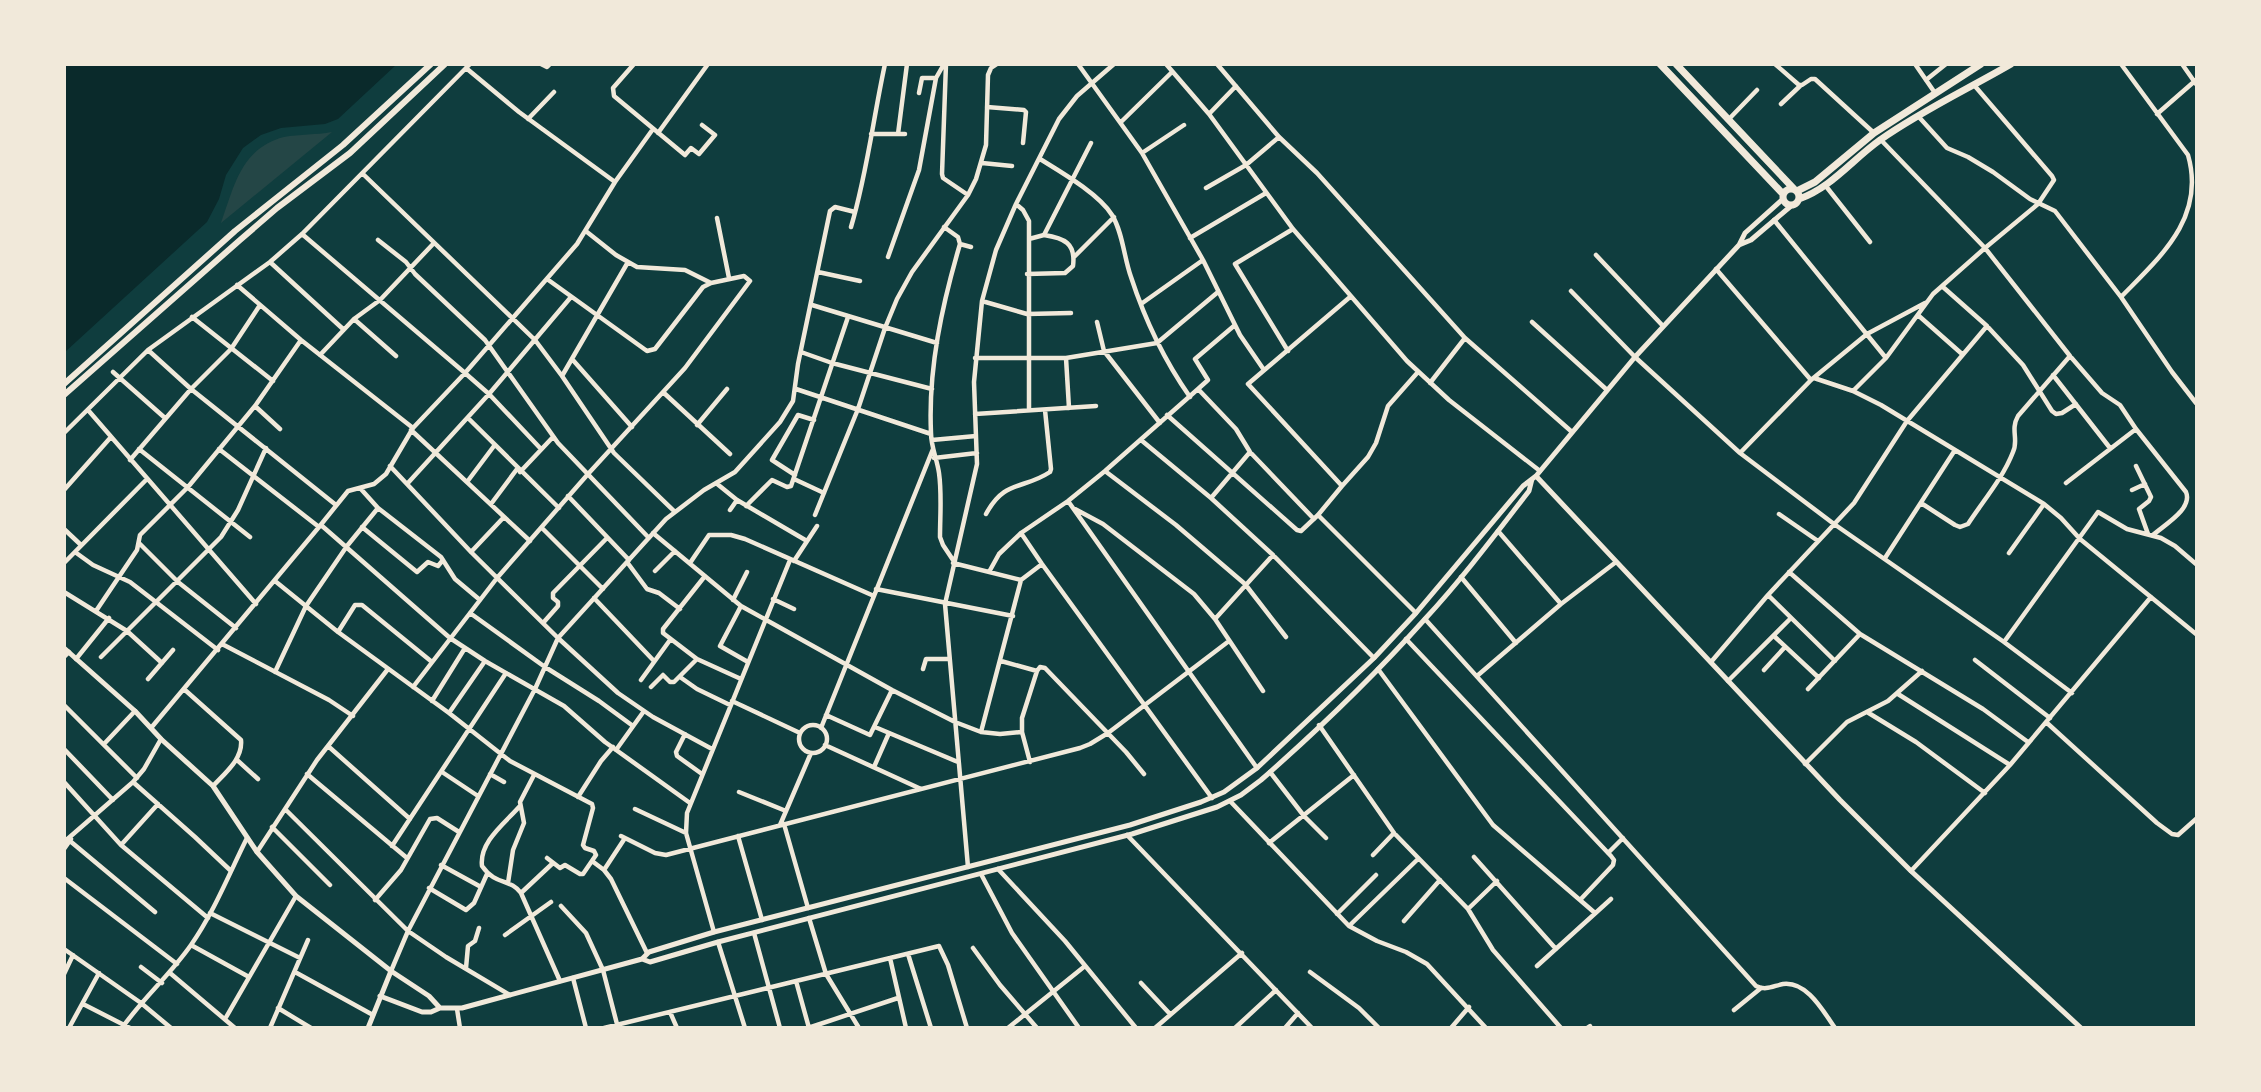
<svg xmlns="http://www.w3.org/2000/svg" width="2261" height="1092" font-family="'Roboto Serif',serif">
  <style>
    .green { fill: #244646 }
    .water { fill: #0a2a2b }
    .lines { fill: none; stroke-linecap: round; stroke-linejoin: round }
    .minor { stroke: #f1e9da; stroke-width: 4.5 }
    .tertiary { stroke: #f1e9da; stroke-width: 5 }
    .secondary { stroke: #f1e9da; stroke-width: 6 }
    .primary { stroke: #f1e9da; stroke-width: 7 }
  </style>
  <rect width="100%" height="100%" fill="#0f3d3e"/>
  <path class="green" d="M332,132L221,223C234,187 241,148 284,137C300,134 316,135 332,132Z"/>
  <path class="water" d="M65,64H396V65L338,119L325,124L281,128L261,135L243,148L226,175L219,199L207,222L65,352Z"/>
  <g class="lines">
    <path class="minor" d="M541,64L547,67L550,64
      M634,64L613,88L614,96L685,155L691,148L699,154L715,135L702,125
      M946,64L942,174L943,178L968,195
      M1078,64L1142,153L1203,260L1240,335L1264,370
      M1166,64L1209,114L1293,229L1407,361L1449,400L1540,471
      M1217,64L1279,137L1317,173L1465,338L1572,432
      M1775,64L1799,85H1802L1811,79H1815L1874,133
      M1915,64L1935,93
      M2182,64L2196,84
      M466,68L519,112L615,182
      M1926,80L1946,64
      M1974,85L2052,176L2054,180L2038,204L1985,248L2070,356L2102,393L2120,405L2136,429L2186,492C2193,509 2164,525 2153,535
      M919,93L922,78H936
      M1781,104L1800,86
      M987,107L1024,110L1026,112L1023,143
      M1209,114L1236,86
      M2157,114L2196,80
      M1918,116L1947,148L1968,157L1993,172L2030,199L2055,211L2121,297L2172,372L2196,403
      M528,119L554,92
      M1729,119L1757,90
      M1121,122L1172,72
      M658,133L708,64
      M871,134H905
      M898,134L907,64
      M1142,153L1184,125
      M1040,159C1061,172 1099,194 1112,215C1123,233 1124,258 1131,277C1145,320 1164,360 1190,397
      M982,163L1012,166
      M363,174L535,340L562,376L614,453L675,512
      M1825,185L1870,242
      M1206,188L1246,165L1279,137
      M1016,204L1023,210L1029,221V410
      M717,218L729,278
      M1774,220L1886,358
      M851,227C867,174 873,119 885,64
      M944,227L958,237L960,244C942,305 928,369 931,433C931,447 937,459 939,473C942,494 940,516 940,537L943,545L953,560
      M587,232L616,255L637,267L685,270L711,283
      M302,234L465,373L489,394L541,449
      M1190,238L1266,193
      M1029,239L1044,235L1091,143
      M378,240L406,262L415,274L485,340L558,443L649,538
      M960,244L971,247
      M1596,255L1663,326
      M888,257L919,170L936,78L944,64
      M1074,257L1114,217
      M270,262L343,329
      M1716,269L1811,380
      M818,272L860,281
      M1027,274L1065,273L1073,266C1076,243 1064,238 1044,235
      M237,285L301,340L413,428
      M1943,287L1987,326L2023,365L2052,411L2056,414L2062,413L2076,404
      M1571,291L1635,357L1740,453L1834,524L2004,642L2072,693
      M2121,297C2160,257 2206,218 2188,155L2121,64
      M982,301L1027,314L1071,313
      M1141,304L1203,260
      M812,305L937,343
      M1919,316L1962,354
      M192,317L273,381
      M354,319L396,356
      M1097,322L1104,351L1160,423
      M1532,322L1607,390
      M148,350L191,389L336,505
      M1288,351L1235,264L1293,229
      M801,352L832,363L932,389
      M320,355L354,319L380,300L434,243
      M975,358H1066L1157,343L1218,292
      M1066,358L1069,408
      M572,359L632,427
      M113,372L165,418
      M2053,375L2110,448
      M562,376L628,262
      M1814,378L1853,391L1881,405L2044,504L2061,518L2080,539L2196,634
      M1430,383L1465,338
      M796,389L931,434
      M1198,389L1208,380L1195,359L1235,325
      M1853,391L1886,358L1933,294L1985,248L1881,140
      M664,393L730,454
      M255,406L280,429
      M88,410L256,604
      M975,414L1096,406
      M1167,415L1297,530L1301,531L1318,515L1342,486L1368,457L1376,443L1388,406L1418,372
      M468,418L559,508
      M697,425L727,389
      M411,430L530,541
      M64,433L148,350L270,262L302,234L470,64
      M932,440L976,436
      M1141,440L1211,498L1273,555L1374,658
      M139,449L250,537
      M219,449L319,527
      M1740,453L1811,380L1867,334L1925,303
      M934,458L977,453
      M130,460L191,389L231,349L260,305
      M390,466L471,552L558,638L618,693L653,717L712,749
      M2136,466L2151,497L2149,501L2139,509L2148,534
      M1105,471L1176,525L1245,584L1286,637
      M520,472L553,437
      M795,475L772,460L798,415L814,420
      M794,479L824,493
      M467,482L494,446
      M716,483L737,500L807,541
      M2066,483L2136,429
      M407,484L489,394L571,297
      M1342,486L1248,384L1350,297
      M360,488L378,508L441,557L455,579L480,600
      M64,490L111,437
      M2132,490L2145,484
      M568,496L629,560
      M1211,498L1250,452
      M1068,501L1257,768
      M1921,503L1955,525L1960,527L1968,524C1983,501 2003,478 2013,452C2019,440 2010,430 2018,416L2070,356
      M491,504L517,469
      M746,506L772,480L787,487L791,486L848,317
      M1075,509L1103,524L1194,594L1215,619L1263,691
      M730,510L737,500
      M986,514C1005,479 1023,490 1050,472L1051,469L1045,410
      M1779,514L1818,541
      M815,515L858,409L885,328L897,299L912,272L968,195L976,179L986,145L988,75L991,68L997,64
      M1318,515L1416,613
      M321,525L450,638L485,661L564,706L605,742L690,803
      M362,527L417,572L428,562L438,566L443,560
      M542,528L603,589
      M64,529L81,545
      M1498,531L1561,604
      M653,533L741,606L892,690L955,722L981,732L1000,734L1022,732
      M139,543L178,582L236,628
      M75,552L93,565L130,582L218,650
      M471,552L504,517
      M2009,553L2044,504
      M1885,558L1955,450
      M794,561L817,526
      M627,562L647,589L659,593L680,609
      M64,563L147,479
      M690,563L709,535H731L745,539L874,596
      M953,563L1021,580
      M655,571L675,551
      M989,572L999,554L1021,533
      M1789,572L1860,634L1983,709L2028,742
      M705,576L663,629V633L697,659L741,679
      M1461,577L1516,643
      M275,581L338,632L449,713L510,761L592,804L593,808L583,845L585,848L594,851L596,855L583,874H580L565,865L560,868L547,858
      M876,589L1013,616
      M64,592L127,631L162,663
      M1768,595L1835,661
      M594,598L654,661
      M773,599L794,609
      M733,600L747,572
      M741,606L720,646L748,662
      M96,611L137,550L140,535L188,487L255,406L301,340
      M470,613L545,667L599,701L633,726
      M1215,619L1273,555
      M1425,619L1756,986C1766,991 1773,986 1783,984C1807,981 1823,1011 1835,1028
      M543,623L558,606V602L553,598V593L607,538
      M338,632L355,605H362L432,662
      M1774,636L1819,678
      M1406,639L1611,856L1614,860L1613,865L1580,900
      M2004,642L2098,512L2127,529L2161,538L2175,546L2196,564
      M222,644L329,700L353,716
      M64,657L69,652
      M101,657L221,537L238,510L266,448
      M76,659L109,618
      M1975,660L2050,718
      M1001,661L1037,671L1040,667L1045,668L1126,752L1144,774
      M1711,662L1768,595L1854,503L1907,421L1987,326
      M923,669L926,659H949
      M1378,669L1493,825L1595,913
      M1764,670L1785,647
      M275,672L306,606L347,546L378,508
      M1477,676L1561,604L1616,562
      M680,677L697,689L730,705
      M148,679L173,650
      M641,680L670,640
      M1728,681L1791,618
      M413,687L497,578L588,474L685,368L750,281L744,276L711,283L703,287L655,349L647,351L547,279
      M651,687L663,675L670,682H674L697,659
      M1808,689L1860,634
      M185,690L241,740C243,759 225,773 213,786
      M1898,694L2010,765
      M432,701L465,648
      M732,701L800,733
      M64,705L137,778
      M1867,712L1916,742L1985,793
      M449,713L485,661
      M826,715L870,735L892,690
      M2046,722L2157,823L2172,834L2178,835L2196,819
      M1319,725L1394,833L1468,909L1493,950L1561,1028
      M799 739a14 14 0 1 1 28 0a14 14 0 1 1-28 0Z
      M875,727L958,762
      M151,728L319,527L348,491L374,484L386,474L413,428L465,373L577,244L615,182L653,129
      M821,728L933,449
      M981,732L1021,580L1042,564
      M685,734L676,752L677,756L702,774
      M104,744L135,711
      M825,745L921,789
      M328,746L410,819
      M64,749L113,800
      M616,750L644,711
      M237,760L258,779
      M1030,762L1022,732V718L1037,671
      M1805,764L1847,722L1888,701L1922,671
      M874,767L889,733
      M442,772L478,796
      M1270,772L1304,816L1326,838
      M307,774L407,858
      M490,774L504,782
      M64,782L121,845L208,918
      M133,782L195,837L231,871
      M739,792L786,811
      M578,797L601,761L613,747
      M1212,798L1042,564L1021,533L1068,501L1105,471L1198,389L1236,429L1250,452L1314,519
      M1230,801L1349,926L1377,941L1406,952L1427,964L1486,1028
      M519,807C505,823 479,842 482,866C496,886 510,878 521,893L560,981
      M635,809L686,833
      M286,810L408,931L446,957L510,995
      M784,824L808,908
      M780,825L811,753
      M272,827L330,885
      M1127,835L1312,1028
      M621,836L655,853L666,855L1080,748L1090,744L1108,733L1229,641
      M738,836L762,920
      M70,841L155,912
      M64,842L133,782L144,769L161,739
      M1269,843L1354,775
      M121,845L158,804
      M392,846L506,673
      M64,849L71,839
      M257,852L317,760L388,669
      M1608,853L1623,838
      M1373,855L1394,833
      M1474,857L1556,949
      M592,861L604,870L611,879L647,953
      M441,865L481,887
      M968,867L945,604L977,464L974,382L982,301L996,250L1016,204L1059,119L1077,96L1114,64
      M998,869L1065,941L1136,1028
      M604,870L625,838
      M1911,871L2010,765L2151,597
      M981,874L1012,933L1079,1028
      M64,878L177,964
      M508,883L513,850L524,823L520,802L534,775
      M429,888L466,910L474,903L487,874
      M521,893L553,863
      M375,900L401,870L430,819L437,818L459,832
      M561,906L586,933L603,970L618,1028
      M1468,909L1497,881
      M210,913L300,958
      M1337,914L1376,875
      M809,918L826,974L859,1028
      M1404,921L1440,880
      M1349,926L1418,859
      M714,932L686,833L687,813L790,560
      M754,933L780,1028
      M505,935L551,902
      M718,942L745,1028
      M191,945L249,977
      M973,948L1000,985L1037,1028
      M64,949L141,1003L171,1028
      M908,954L931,1028
      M890,958L906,1028
      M1537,966L1611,899
      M141,967L162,983
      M466,968L468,946L475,941L479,928
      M391,971L408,931L535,689L558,638L666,519L704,490L735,472L780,422L793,401L798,364L830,211L835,207L855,212
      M295,972L373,1015
      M1310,972L1359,1008L1379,1028
      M170,973L235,1028
      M64,974L73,955
      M573,978L586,1028
      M796,981L809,1028
      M1141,983L1170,1014
      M83,1004L130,1028
      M278,1008L311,1028
      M457,1009L460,1028
      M1734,1010L1761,988
      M670,1012L677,1028
      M225,1019L296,896
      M69,1028L99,973
      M122,1028C143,998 170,975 191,945C214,912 229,874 247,838
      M270,1028L308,940
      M604,1028L939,946L948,965L967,1028
      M808,1028L898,998
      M1008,1028L1085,966
      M1155,1028L1242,953
      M1235,1028L1276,990
      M1285,1028L1298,1013
      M1451,1028L1469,1007
      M1587,1028L1590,1026"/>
    <path class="tertiary" d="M1739,245L1751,240L1791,206
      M1536,476L1840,800L1911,871L2081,1028
      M64,648L135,711L161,739L213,786L257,852L296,896L391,971L429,996L440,1008
      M642,959L649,952L714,932L1130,825L1201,802L1224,792L1257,768L1374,658L1416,613L1523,486L1536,476L1635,357L1739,245L1745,233L1783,199
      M380,996L422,1012H431L440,1008H462L642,959L650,962L718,942L1132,834L1217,807L1241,795L1261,780C1318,730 1374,676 1425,619C1462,579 1495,535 1529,491L1532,479
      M368,1028L391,971"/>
    <path class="secondary" d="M64,384L235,231L343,145L431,64
      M64,395L240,240L277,208L350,153L445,64"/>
    <path class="primary" d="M1660,64L1783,194
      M1676,64L1794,189
      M1783 197a8 8 0 1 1 16 0a8 8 0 1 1-16 0Z
      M1797,191L1815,182L1874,133L1981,64
      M1799,199C1831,188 1853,159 1880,140C1921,111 1968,89 2011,64"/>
  </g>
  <rect width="2261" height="1092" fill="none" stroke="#f1e9da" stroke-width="132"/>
</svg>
